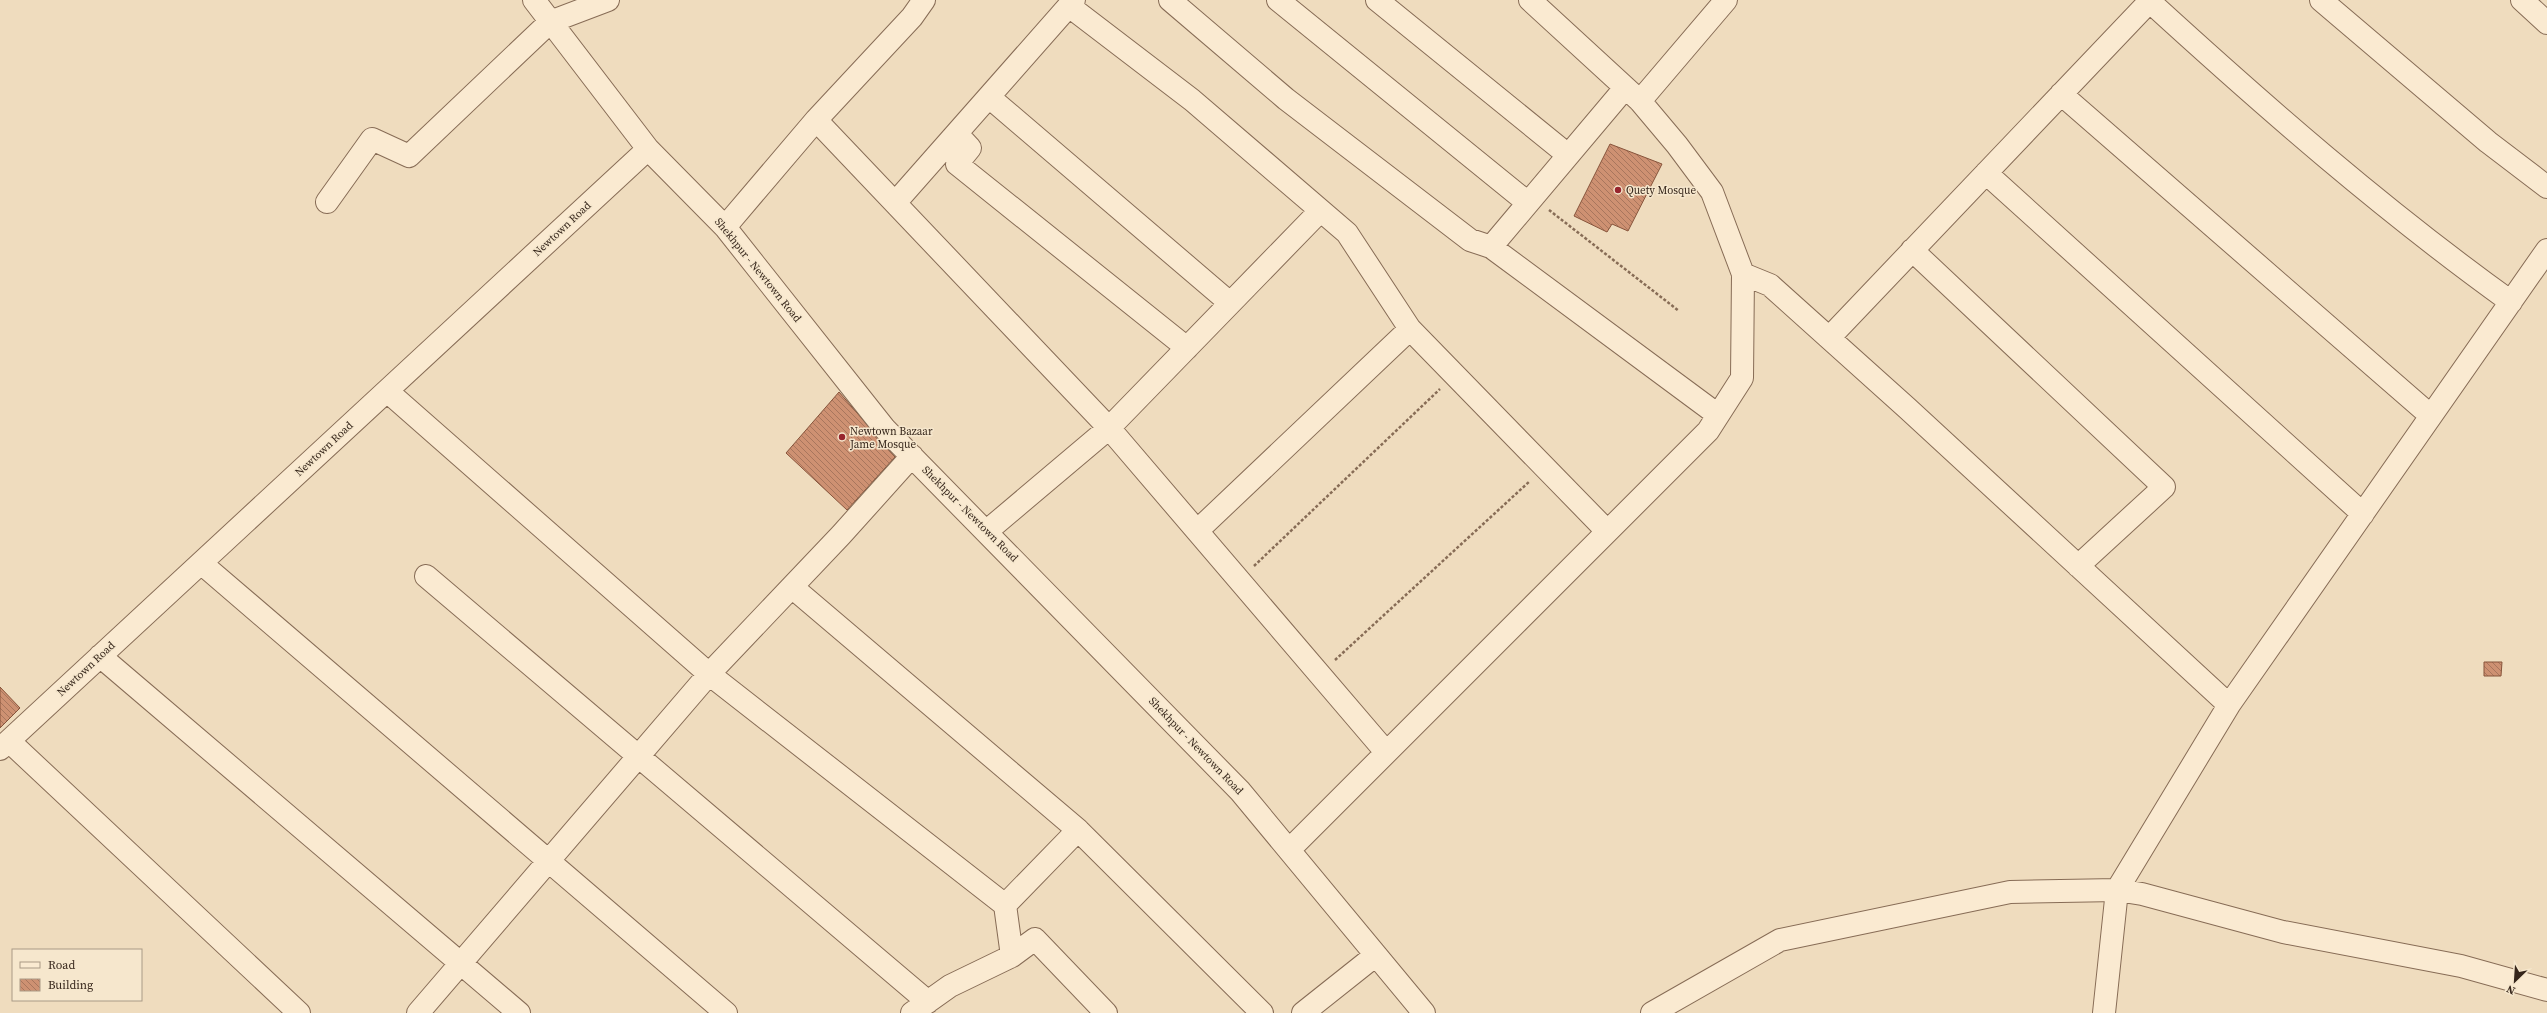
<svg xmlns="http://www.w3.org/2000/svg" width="2547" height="1013" font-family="'Source Serif 4',serif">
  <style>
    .building { fill: url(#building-back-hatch); stroke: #87543b }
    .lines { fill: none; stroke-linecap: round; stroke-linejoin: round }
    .minor-casing { stroke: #876c56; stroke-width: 24 }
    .path { stroke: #876c56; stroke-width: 2.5; stroke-dasharray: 3 2; stroke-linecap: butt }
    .minor { stroke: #faead1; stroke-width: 22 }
    .poi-dot { fill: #98252e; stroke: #f6e7cd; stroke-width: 1.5 }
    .labels { text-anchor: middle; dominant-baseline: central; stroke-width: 3; stroke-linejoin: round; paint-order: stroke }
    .poi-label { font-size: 11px; fill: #36261b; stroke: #f6e7cd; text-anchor: start }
    .street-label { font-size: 11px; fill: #36261b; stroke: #f6e7cd }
  </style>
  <defs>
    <pattern id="building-back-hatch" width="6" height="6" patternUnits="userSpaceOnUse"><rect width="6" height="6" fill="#ce9172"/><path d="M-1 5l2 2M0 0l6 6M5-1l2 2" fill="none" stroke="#a8765d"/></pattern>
  </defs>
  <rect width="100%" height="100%" fill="#efdcbe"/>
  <path class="building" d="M1610,144L1662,164L1628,231L1612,224L1607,232L1574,216Z
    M839,392L895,457L847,510L786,453Z
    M2484,662H2502L2501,676H2484Z
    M0,687L20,708L0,728Z"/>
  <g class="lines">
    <defs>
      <path id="minor" d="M534,0L648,149L725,227L885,429L1240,791L1424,1013
        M1170,0L1286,99L1470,240L1491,247
        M1278,0L1528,203
        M1377,0L1568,155
        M1530,0L1640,101L1677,145L1712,192L1743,274
        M2148,0C2265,107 2383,210 2511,302
        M2321,0L2488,142L2547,187
        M2522,0L2547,23
        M1069,6L1192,100L1347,233L1410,329L1607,531
        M1625,88L1491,247L1718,415
        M2061,94L2431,416
        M989,97L1230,303
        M1640,101L1726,0
        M816,120L912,17L924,0
        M957,134L970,148L957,164L1187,348
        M1986,173L2363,514
        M327,202L372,139L409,156L550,22L608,0
        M895,203L1074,0
        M725,227L816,120L1109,428L1320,211
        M1912,250L2164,487L2078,566
        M1829,338L2150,1
        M387,391L709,674L1005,905
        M987,531L1109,428L1386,752
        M1197,531L1410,329
        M201,563L726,1013
        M426,576L928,1002
        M792,587L1078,830L1005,905L1012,956L950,986L912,1013
        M100,656L519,1013
        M9,741L299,1013
        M0,749L648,149
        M1078,830L1262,1013
        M1289,850L1708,431L1742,378L1743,274L1770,285L1907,408L2229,705
        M1012,956L1035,939L1106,1013
        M418,1013L709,674L841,535L912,456
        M1303,1013L1376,955
        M1652,1013L1780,940L2010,892L2117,890L2142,894L2283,932L2461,966L2547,990
        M2104,1013L2117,890L2229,705L2547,250"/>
    </defs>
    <use href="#minor" class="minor-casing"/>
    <path class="path" d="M1549,210L1679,311
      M1254,566L1440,389
      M1335,660L1530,481"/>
    <use href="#minor" class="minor"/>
  </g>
  <g class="poi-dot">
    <circle cx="1618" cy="190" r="4"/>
    <circle cx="842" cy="437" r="4"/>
  </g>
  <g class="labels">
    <g class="poi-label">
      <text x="1626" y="190">Quety Mosque</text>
      <text x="850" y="431">Newtown Bazaar<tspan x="850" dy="13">Jame Mosque</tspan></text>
    </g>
    <g class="street-label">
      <text transform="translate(562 229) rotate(-43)">Newtown Road</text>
      <text transform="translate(758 270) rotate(51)">Shekhpur - Newtown Road</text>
      <text transform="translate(324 449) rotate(-43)">Newtown Road</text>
      <text transform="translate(970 514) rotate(45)">Shekhpur - Newtown Road</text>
      <text transform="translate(86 669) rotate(-43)">Newtown Road</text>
      <text transform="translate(1196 746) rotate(46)">Shekhpur - Newtown Road</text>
    </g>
  </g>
  <rect x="12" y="949" width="130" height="52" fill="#f6e7cd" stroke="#a99a86"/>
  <rect x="20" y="962" width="20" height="6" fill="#faead1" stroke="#a99a86"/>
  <text x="48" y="969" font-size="12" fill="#36261b">Road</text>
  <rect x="20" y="979" width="20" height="12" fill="url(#building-back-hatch)" stroke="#a99a86"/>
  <text x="48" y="989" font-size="12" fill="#36261b">Building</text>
  <g transform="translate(2515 981) rotate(205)" stroke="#f6e7cd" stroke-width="3" paint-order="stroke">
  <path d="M0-3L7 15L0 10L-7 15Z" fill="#36261b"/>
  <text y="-6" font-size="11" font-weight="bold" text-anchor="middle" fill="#36261b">N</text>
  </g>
</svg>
